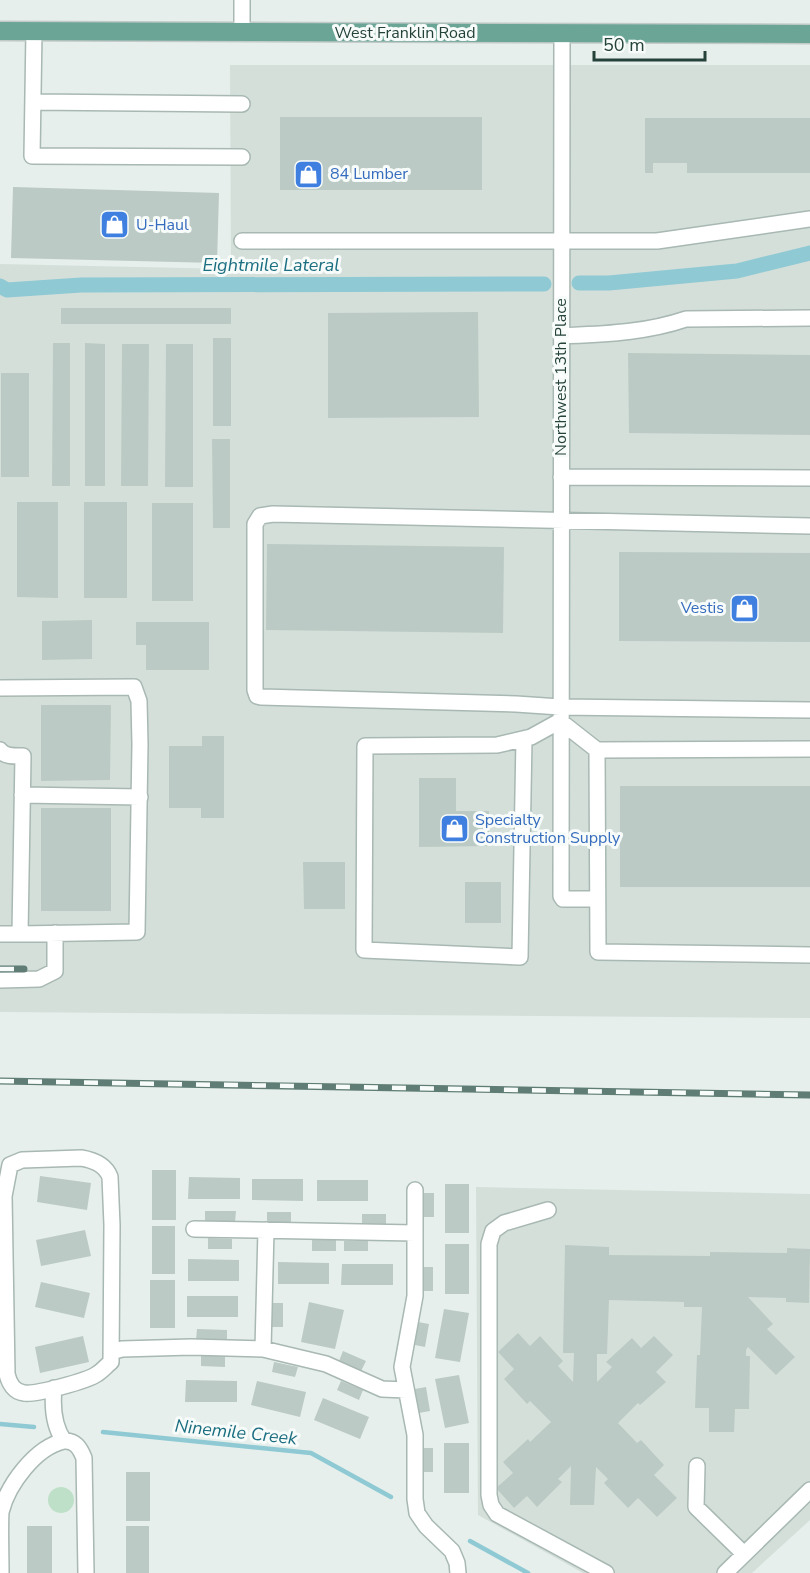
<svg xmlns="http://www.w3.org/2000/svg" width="810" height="1573" font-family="'Nunito Sans',sans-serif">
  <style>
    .built { fill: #d4dfda }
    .green { fill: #bfe0c8 }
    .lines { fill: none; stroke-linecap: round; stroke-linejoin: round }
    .stream { stroke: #8ec9d4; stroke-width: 4.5 }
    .canal { stroke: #8ec9d4; stroke-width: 15 }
    .building { fill: #bbcac4 }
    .minor-casing { stroke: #a8b8b2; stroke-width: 18 }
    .major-casing { stroke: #c2cac8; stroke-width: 21 }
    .minor { stroke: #fff; stroke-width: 15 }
    .major { stroke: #6aa596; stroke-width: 18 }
    .rail-casing { stroke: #5f7d75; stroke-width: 7 }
    .rail { stroke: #f7fbf9; stroke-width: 4.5; stroke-dasharray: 14; stroke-linecap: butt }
    .labels { text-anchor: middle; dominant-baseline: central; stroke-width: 6; stroke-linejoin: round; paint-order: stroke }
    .street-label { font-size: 16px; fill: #24423a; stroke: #f7fbf9 }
    .shop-label { font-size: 16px; fill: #366cbe; stroke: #f7fbf9; text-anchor: start }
    .water-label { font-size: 18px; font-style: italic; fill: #1c6f80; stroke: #f7fbf9 }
  </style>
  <rect width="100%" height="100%" fill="#e6efeb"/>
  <path class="built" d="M230,65H810V1018L0,1012V264L231,269Z
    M476,1187L810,1194V1520L752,1573H583L478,1515Z"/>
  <path class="green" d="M48 1500a13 13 0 1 1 26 0a13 13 0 1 1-26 0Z"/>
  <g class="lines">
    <path class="stream" d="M0,1424L34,1427
      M103,1432L311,1453L391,1497
      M470,1541L528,1573"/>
    <path class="canal" d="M579,283H609L737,271L810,253
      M0,286L7,290L81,285L544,284"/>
  </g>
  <path class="building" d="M280,117H482V190H280Z
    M645,118H810V173H687V163H653V173H645Z
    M13,187L219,193L217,263L11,258Z
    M61,308H231V324H61Z
    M478,312L479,417L328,418V313Z
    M213,338H231V426H213Z
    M53,343H70V486H52Z
    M85,343L105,344V486H85Z
    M122,344H149L148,486H121Z
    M166,344H193V487H165Z
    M628,353L810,355V435L629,433Z
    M1,373H29V477H1Z
    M212,439H230V528H213Z
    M17,502H58V598L17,597Z
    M84,502H127V598H84Z
    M152,503H193V601H152Z
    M267,544L504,547L503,633L266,630Z
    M619,552L810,553V642L619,641Z
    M92,620V659L42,660V621Z
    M136,622H209V670H146V645H136Z
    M41,705H111L110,780L41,781Z
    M202,736H224V818H201V808H169V746H202Z
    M419,778H456V811H489V846L419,847Z
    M620,786H810V887H620Z
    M41,808H111V911H41Z
    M303,862H345V909H304Z
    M465,882H501V923H465Z
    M152,1170H176V1220H152Z
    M40,1176L91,1183L87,1210L37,1202Z
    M189,1177L240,1178V1199H188Z
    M252,1179H303V1201L252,1200Z
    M317,1180H368V1201H317Z
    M445,1184H469V1233H445Z
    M423,1193H434V1217H423Z
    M205,1211H236L235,1222H205Z
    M267,1212H291V1223H267Z
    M362,1214H386V1224L362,1225Z
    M152,1226H175V1274H152Z
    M85,1230L91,1256L41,1266L36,1240Z
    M208,1238L232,1239V1249H208Z
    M312,1240H336V1251H312Z
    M344,1241H368V1251H344Z
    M445,1244H469V1294H445Z
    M565,1245L609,1247V1255L710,1256V1252L787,1253V1248L810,1249L809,1303L786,1302V1298L748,1297L773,1324L767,1329L795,1357L776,1375L748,1347L746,1350V1356H750L749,1409H735L734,1432H709V1408H695L697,1355H700L702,1307H684V1302L609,1300L607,1354H597V1382L612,1367L606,1362L632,1338L641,1348L654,1336L673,1355L656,1372L666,1382L640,1405L638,1403L618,1423L637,1443L641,1440L664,1465L654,1475L677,1498L657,1517L638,1498L628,1508L604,1483L608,1479L596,1467L594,1505H570L571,1466L558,1479L562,1482L537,1507L527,1496L514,1508L496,1488L513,1473L503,1462L528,1439L530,1442L551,1422L530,1401L527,1404L504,1379L514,1369L498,1352L518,1333L530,1346L540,1336L563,1361L558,1366L573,1382L574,1353H563Z
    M188,1259L239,1260V1281H188Z
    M278,1262L329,1263V1284H278Z
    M342,1264H393V1285H341Z
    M423,1267H433V1291H423Z
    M150,1280H175V1328H150Z
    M41,1282L90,1293L84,1318L35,1307Z
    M187,1296H238V1317H187Z
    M309,1302L344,1310L335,1349L301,1342Z
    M272,1303H283V1327H272Z
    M444,1309L469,1313L460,1362L435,1358Z
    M418,1322L429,1324L425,1347L415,1345Z
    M197,1329L227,1330V1341L196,1340Z
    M83,1336L89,1362L40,1373L35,1347Z
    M343,1351L366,1361L361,1371L339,1361Z
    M201,1356H225V1367L201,1366Z
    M274,1362L298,1367L295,1377L272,1372Z
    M459,1375L469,1423L445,1428L435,1379Z
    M186,1380L237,1381V1402H185Z
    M257,1381L306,1392L300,1417L251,1405Z
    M341,1381L363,1390L359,1400L337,1390Z
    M426,1387L430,1411L419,1413L415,1389Z
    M323,1398L369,1417L360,1439L314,1420Z
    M444,1443H469V1493H444Z
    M422,1448H433V1472H422Z
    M126,1472H150V1521H126Z
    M27,1526H52V1573H27Z
    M126,1526H149V1573H126Z"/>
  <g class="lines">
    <defs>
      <path id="minor" d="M34,31L32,156L242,157
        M242,32V0
        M562,33L561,896L563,899H597
        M33,102L242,104
        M242,241H657L810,219
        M561,336C604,334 645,333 686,319L810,318
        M561,477L810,478
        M810,526L273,514L260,516L255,524V690L257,696L261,697L516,704L560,707L810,710
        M0,688L134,687L139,701L140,744L137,932L20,934L23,756C15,756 5,757 0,750
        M560,721L597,750L810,749
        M524,739L520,957L364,950L365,746L497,745L531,737L560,721
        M597,750L598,952L810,955
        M22,795L140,797
        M0,934H20
        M0,980L39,979L55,971V933
        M81,1158C93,1160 105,1164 110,1177L112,1225L111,1362C106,1366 102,1371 97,1374C87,1381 35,1395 24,1393C14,1392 9,1383 7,1374L4,1196L10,1165L22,1160Z
        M415,1190V1296L402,1367L415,1435V1499L417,1513L426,1526L452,1551L457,1563L458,1573
        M548,1210L504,1223L493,1231L489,1244V1495L491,1505L497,1514L606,1573
        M194,1229L415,1233
        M263,1349L266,1230
        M111,1352L122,1349L191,1347L263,1349L326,1364L382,1389L406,1390
        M54,1388C52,1407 53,1425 64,1441C75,1440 80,1448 84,1458L86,1573
        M697,1466L696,1507L744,1554
        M1,1573C1,1557 0,1526 1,1512C8,1484 36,1447 64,1441
        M725,1573L810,1490"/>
      <path id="major" d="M0,31L810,34"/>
    </defs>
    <use href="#minor" class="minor-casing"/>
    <use href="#major" class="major-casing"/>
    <use href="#minor" class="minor"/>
    <use href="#major" class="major"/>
    <defs>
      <path id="rail" d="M0,969H24
        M0,1081L810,1095"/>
    </defs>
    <use href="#rail" class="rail-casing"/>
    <use href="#rail" class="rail"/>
  </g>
  <defs>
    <symbol id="shop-square" viewBox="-11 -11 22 22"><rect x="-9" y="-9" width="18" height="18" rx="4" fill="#3f7fe0" stroke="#f7fbf9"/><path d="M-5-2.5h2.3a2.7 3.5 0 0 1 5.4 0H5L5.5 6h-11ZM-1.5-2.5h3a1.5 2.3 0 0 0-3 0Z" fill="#fff"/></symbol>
  </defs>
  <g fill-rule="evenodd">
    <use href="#shop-square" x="292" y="158" width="33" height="33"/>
    <use href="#shop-square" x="98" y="208" width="33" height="33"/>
    <use href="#shop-square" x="728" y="592" width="33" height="33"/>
    <use href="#shop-square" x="438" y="812" width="33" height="33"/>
  </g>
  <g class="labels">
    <g class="street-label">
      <text x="405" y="33">West Franklin Road</text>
      <text transform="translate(561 377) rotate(-90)">Northwest 13th Place</text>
    </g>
    <g class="shop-label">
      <text x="330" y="174">84 Lumber</text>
      <text x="136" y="225">U-Haul</text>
      <text x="724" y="608" text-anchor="end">Vestis</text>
      <text x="475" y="820">Specialty<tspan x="475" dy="18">Construction Supply</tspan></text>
    </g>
    <g class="water-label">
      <text x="271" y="265">Eightmile Lateral</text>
      <text transform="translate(236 1432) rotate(6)">Ninemile Creek</text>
    </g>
  </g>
  <path d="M594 51v9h111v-9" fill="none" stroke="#24423a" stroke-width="3"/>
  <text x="603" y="51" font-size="18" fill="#24423a" stroke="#f7fbf9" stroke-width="4.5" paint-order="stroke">50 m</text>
</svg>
